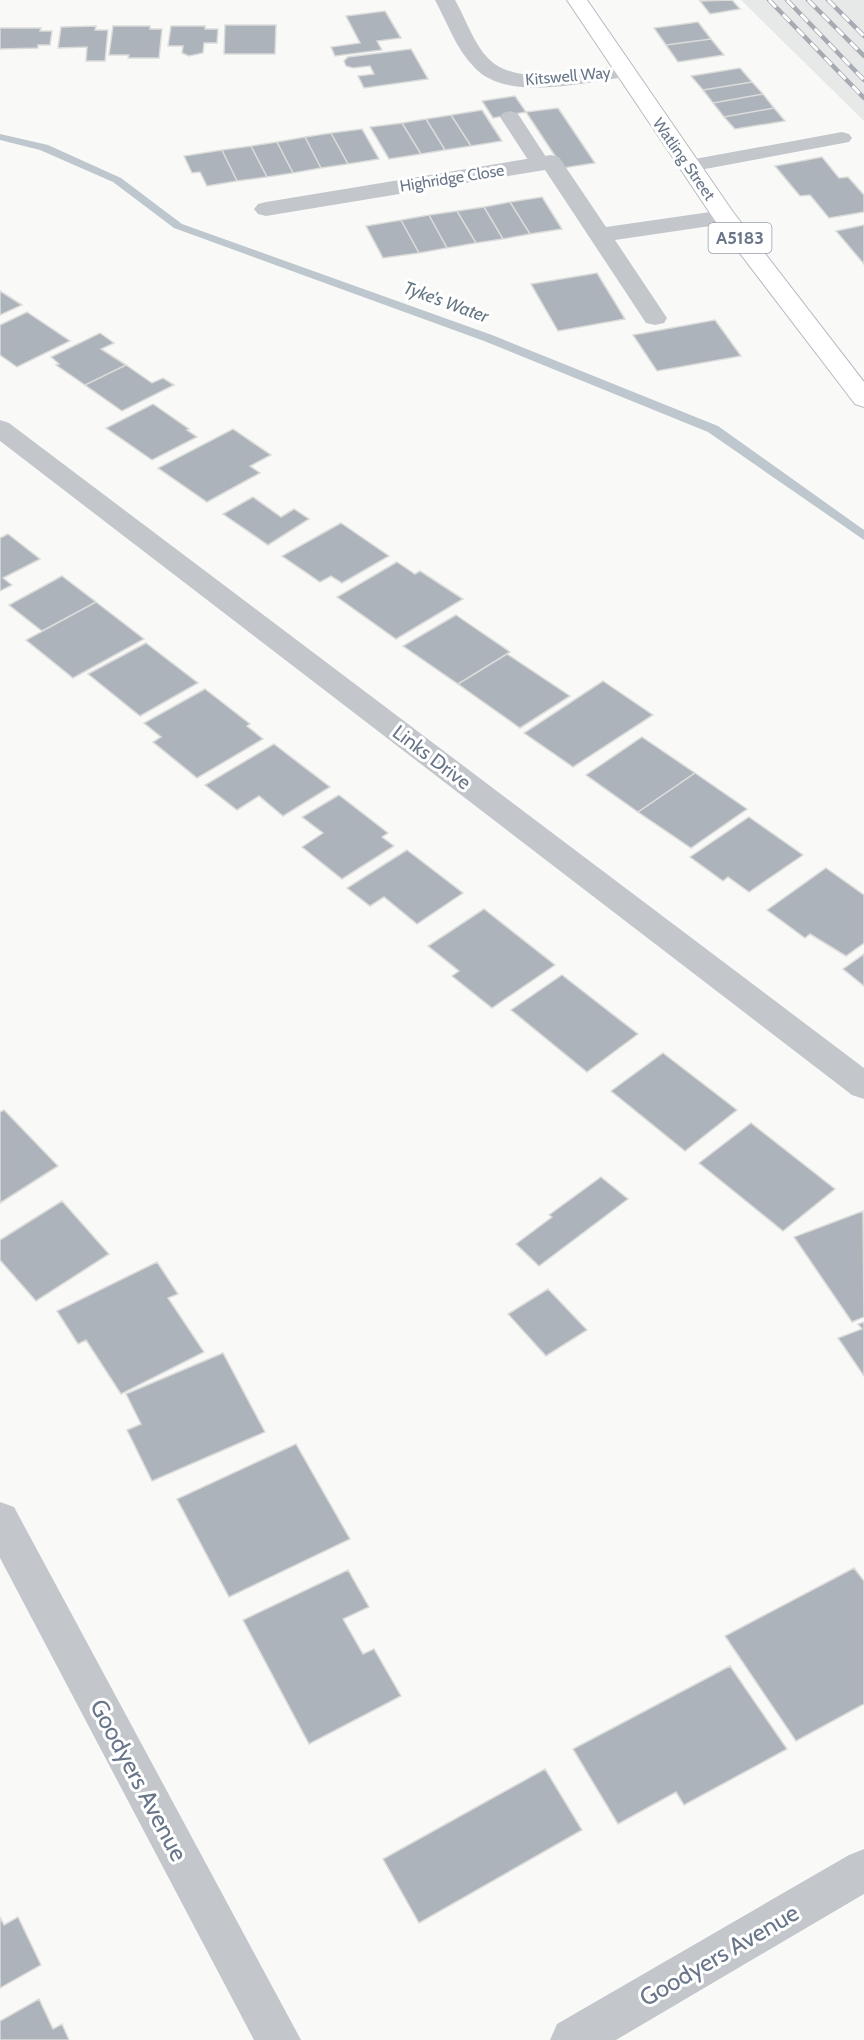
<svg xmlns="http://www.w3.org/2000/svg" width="864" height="2040" font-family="Cabin,sans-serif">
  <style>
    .built { fill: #e7e9e9 }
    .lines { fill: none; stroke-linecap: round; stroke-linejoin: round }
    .stream { fill: #bec7cd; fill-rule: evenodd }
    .building { fill: #acb3bb; stroke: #dbdcda; stroke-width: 1.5 }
    .primary-casing { stroke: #b7bac0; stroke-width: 2 }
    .lane { fill: #c3c7cc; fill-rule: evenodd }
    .street { fill: #c3c7cc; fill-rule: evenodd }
    .primary { fill: #fff; fill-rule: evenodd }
    .rail-casing { stroke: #a6abb3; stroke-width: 4.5 }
    .rail { stroke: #fff; stroke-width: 3; stroke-dasharray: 10; stroke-linecap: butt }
    .labels { text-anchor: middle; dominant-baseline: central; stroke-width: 6; stroke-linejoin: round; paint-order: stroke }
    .far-street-label { font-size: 16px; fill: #697689; stroke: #fff }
    .shield { fill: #fff; stroke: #969fac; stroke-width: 1.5 }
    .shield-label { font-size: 18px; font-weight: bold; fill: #697689 }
    .far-water-label { font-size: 18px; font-style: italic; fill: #647783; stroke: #fff }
    .street-label { font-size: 20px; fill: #697689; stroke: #fff }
    .near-street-label { font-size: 24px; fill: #697689; stroke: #fff }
  </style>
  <rect width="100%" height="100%" fill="#f9faf8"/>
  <path class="built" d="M741,0H864V121Z"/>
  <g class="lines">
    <path class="stream" d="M0,134L48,145L121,178L182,224L492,335L718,426L864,530V540L708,432L484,341L174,228L113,182L40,150L0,140Z"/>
  </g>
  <path class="building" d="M732,0L740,9L710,14L700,1Z
    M385,11L401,38L377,41L382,50L335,56L331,47L360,43L346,16Z
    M698,22L711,39L666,45L654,28Z
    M225,25H276L275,54H224Z
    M96,26L95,30H108L105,61H86L87,47L58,48L61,27Z
    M113,26H150V29H162L159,58H128L129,55H109Z
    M171,26H205V29H218L217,43H204L203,53L189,56L182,53L183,46H168Z
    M0,28H41L40,31H52L50,45H38V48L0,49Z
    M711,39L724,55L678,62L666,45Z
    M411,49L428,79L364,88L358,76L374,74L370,66L353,68L346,66L344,61L348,57Z
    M740,68L752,82L703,90L691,76Z
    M752,82L763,94L713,103L703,90Z
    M763,94L774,108L724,117L713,103Z
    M515,96L526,112L493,118L482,101Z
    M558,108L595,163L563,168L526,112Z
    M774,108L785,121L735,129L724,117Z
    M482,110L502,141L471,146L451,115Z
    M451,115L471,146L445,150L426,119Z
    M426,119L445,150L421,154L402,123Z
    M402,123L421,154L389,159L370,127Z
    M362,129L379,159L348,164L331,133Z
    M331,133L348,164L321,168L305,137Z
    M305,137L321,168L293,173L277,142Z
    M277,142L293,173L267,177L251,146Z
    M251,146L267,177L237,181L222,150Z
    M222,150L237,181L207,186L200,172L192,173L184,156Z
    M822,157L839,178L848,177L864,195V212L829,218L810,195L800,196L775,166Z
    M542,197L562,229L530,234L510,202Z
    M510,202L530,234L503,239L484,207Z
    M484,207L503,239L476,243L457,211Z
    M457,211L476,243L447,248L429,215Z
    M429,215L447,248L419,253L401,220Z
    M401,220L419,253L383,258L366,226Z
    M864,225V264L836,231Z
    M597,273L625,319L558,331L531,284Z
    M0,291L22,305L0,315Z
    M27,312L70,341L17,367L0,355V325Z
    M715,320L741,356L657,371L633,335Z
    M100,333L114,343L101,349L126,365L85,385L56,365L59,364L51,357Z
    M126,365L152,383L163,378L174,385L122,411L85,385Z
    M153,404L189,429L187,430L197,437L152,460L106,428Z
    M233,429L271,455L250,466L260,473L207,502L158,468Z
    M253,497L281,517L294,509L309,519L268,545L223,514Z
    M341,523L389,556L342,583L331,576L320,582L282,556Z
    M8,534L40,559L3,578L12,585L0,591V538Z
    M397,562L415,574L420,571L463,599L396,639L337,597Z
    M62,576L96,602L42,631L9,605Z
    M96,602L144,639L73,678L26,640Z
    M456,615L510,652L458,684L403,646Z
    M146,643L198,683L140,716L88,674Z
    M507,654L570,696L520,728L458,684Z
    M603,681L653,715L573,767L524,733Z
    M205,689L250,724L247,726L263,739L197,778L153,742L161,737L144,723Z
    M642,737L695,773L638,812L586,775Z
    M274,744L330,787L283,816L259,796L237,810L205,785Z
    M695,773L747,809L691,848L638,812Z
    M339,795L388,833L382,837L394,846L342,879L302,847L323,833L302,817Z
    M749,817L803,855L749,892L728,877L723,881L690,857Z
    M407,850L463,893L417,924L384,897L370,906L347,888Z
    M826,868L864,895V943L846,956L810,934L805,938L767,910Z
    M484,909L555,965L492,1008L452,976L459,971L428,946Z
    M864,954V986L843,969Z
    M562,975L638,1034L587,1072L511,1010Z
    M663,1053L737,1110L685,1151L611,1091Z
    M4,1110L58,1166L0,1203V1112Z
    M751,1123L835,1189L783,1231L699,1163Z
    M601,1177L628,1199L539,1266L516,1244L552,1217L549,1215Z
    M62,1201L109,1254L36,1301L0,1260V1240Z
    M863,1211L864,1317L852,1322L794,1237Z
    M157,1262L178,1294L168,1298L204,1352L121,1394L86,1340L78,1344L57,1311Z
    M548,1289L587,1330L546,1356L508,1314Z
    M864,1322V1376L838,1338L862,1329L858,1324Z
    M223,1353L265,1432L152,1481L127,1430L141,1424L126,1394Z
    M296,1444L350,1539L229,1597L177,1499Z
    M854,1568L864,1581V1704L796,1741L725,1636Z
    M348,1570L369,1607L343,1619L363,1654L374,1649L401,1696L309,1744L243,1620Z
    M730,1666L787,1749L684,1805L676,1792L618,1824L573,1749Z
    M545,1769L582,1830L419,1923L383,1859Z
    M0,1917L4,1925L18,1917L41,1965L0,1988Z
    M39,1999L53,2029L62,2024L69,2040H0V2021Z"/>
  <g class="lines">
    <defs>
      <path id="primary" d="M567,0H587L733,212L864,382V407L855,404L716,222Z"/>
    </defs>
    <use href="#primary" class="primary-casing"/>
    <path class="lane" d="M510,111L517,113L520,117L550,163L547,167H533L530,163L500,117L503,113Z
      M842,132L849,134L852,138L849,142L689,172L682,170L679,166L682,162L689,160Z"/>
    <path class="street" d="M435,0H455C466,19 474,45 490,60C519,88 588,70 624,65L632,66L635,71L632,76L624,77C583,83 505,102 474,67C456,49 447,22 435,0Z
      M551,155L559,157L606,227L724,210L732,212L736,217L732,222L724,224L615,240L667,318L664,323L655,325L646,323L545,170L266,216L258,214L254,209L258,204L266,202Z
      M0,420L9,423L864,1068V1099L852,1095L0,441Z
      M0,1502L14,1507L301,2040H254L0,1558Z
      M864,1849V1894L616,2040H550L557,2024L849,1855Z"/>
    <use href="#primary" class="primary"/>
    <defs>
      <path id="rail" d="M769,0L864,98
        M787,0L864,80
        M808,0L864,56
        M828,0L864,36"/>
    </defs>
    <use href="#rail" class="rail-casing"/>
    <use href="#rail" class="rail"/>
  </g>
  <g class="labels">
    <g class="far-street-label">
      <text transform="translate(568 76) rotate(-5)">Kitswell Way</text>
      <text transform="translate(684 159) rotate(55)">Watling Street</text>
      <text transform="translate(452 178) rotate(-9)">Highridge Close</text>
    </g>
    <rect class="shield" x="708.5" y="223" width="63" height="30" rx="4.5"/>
    <g class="shield-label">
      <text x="740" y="238">A5183</text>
    </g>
    <g class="far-water-label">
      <text transform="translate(446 302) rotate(20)">Tyke's Water</text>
    </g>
    <g class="street-label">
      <text transform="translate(432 757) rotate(37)">Links Drive</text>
    </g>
    <g class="near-street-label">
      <text transform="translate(139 1780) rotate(62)">Goodyers Avenue</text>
      <text transform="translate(719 1955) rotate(-30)">Goodyers Avenue</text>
    </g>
  </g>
</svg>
